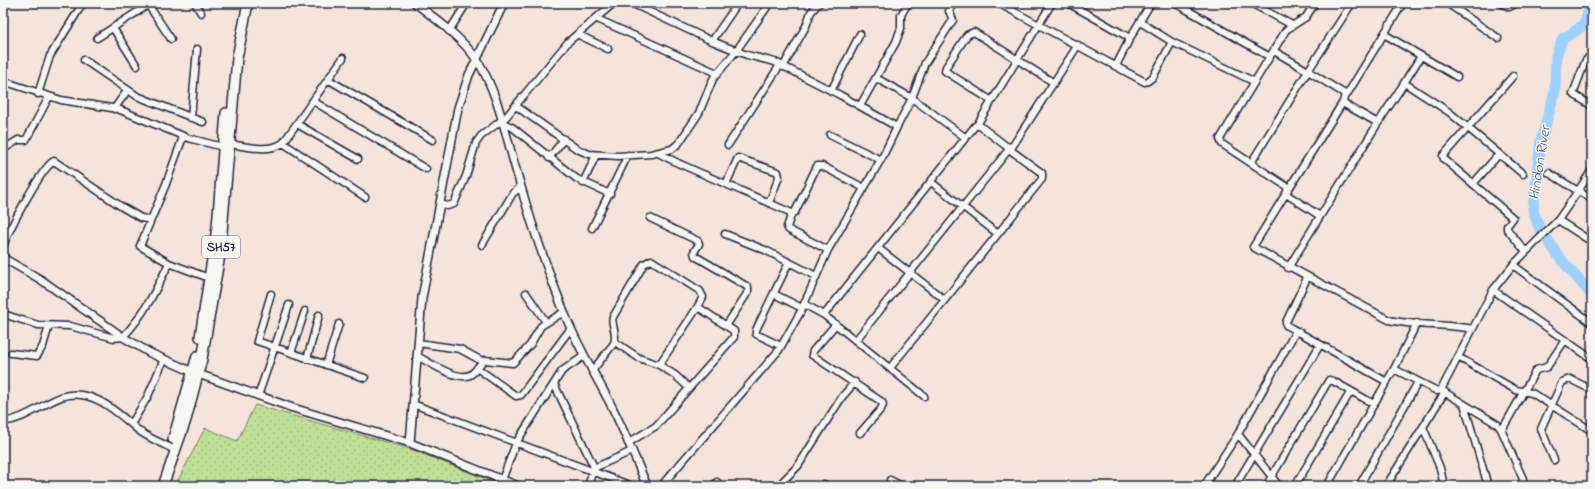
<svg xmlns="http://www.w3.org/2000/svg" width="1595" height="489" font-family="'Indie Flower',sans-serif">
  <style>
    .green { fill: url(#green-dots); stroke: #728069 }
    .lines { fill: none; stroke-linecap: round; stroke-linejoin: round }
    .river { stroke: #9fd1fc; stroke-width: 11 }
    .minor-casing { stroke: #22223b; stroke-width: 9 }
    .tertiary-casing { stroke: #22223b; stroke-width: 10 }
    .primary-casing { stroke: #22223b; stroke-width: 12 }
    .minor { stroke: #f6f6f2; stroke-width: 6 }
    .tertiary { stroke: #f6f6f2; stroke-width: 7 }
    .primary { stroke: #f6f6f2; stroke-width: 9 }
    .labels { text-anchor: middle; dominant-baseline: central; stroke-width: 3; stroke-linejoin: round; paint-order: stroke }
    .shield { fill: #f6f6f2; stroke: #626272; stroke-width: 1 }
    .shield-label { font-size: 13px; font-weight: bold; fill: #22223b }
    .water-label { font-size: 15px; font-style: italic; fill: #485775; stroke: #f6f6f2 }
  </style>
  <defs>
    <pattern id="green-dots" width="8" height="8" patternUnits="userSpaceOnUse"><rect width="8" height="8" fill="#c1df97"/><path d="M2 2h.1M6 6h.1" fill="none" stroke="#a6bf83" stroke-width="1.8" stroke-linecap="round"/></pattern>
  </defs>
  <rect width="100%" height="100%" fill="#f5e4dc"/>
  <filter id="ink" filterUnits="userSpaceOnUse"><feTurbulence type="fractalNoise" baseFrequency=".025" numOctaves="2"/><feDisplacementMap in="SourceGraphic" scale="8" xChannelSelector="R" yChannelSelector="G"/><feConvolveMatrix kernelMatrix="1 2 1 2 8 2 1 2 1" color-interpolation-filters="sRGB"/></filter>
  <g filter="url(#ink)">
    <path class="green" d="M255,405L413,450L503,486H175L205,428L237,441Z"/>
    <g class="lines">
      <path class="river" d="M1589,3C1589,23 1580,30 1563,38L1556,56L1555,91L1541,141L1533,210L1539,227L1559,257L1592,295"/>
      <defs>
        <path id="minor" d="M147,3L171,39
          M195,3L201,13
          M631,3L712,41L747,55L775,62L840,95L897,127L912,98L966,138
          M998,3L1145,82L1148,81L1153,77L1172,42L1255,82
          M1068,3L1130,38L1116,66
          M1175,3L1270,57
          M1251,3L1292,25
          M1315,3L1306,17L1286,30L1220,139L1222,144L1286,186L1288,190L1253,247L1389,320C1415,326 1445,324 1473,329
          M1352,3L1308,71L1345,94L1343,102L1344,104L1378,123L1403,85L1406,84L1449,112L1523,174
          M1447,3L1498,38
          M1501,3L1509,7L1517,3
          M595,18L717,73
          M1140,22L1172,42
          M113,28L137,66
          M449,31L467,3
          M577,34L608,49
          M1384,34L1457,77
          M97,38L151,3
          M1130,38L1151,3
          M712,41L738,3
          M84,60L137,96L203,122
          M1592,60L1588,58L1585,62L1573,94L1592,106
          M783,67L806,26L811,12L819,3
          M1513,76L1443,156L1444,159L1513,218L1507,226V229L1526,252
          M876,78L912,98L925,63L953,20L949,11L954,3
          M329,80L433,140
          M3,81L61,100L118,109L188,138L227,148
          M1404,83L1421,56
          M831,91L860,34
          M38,94L50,56L83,3
          M1346,96L1403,3
          M313,101L426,169
          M992,101L945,71L946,67L967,35L974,32L1054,83
          M516,106L577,149L589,154L618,156L651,154L672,149L679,143L699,113L713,79L736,51L770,3
          M860,106L896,42L901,28V15L908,3
          M114,109L127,91
          M191,118L197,49
          M503,123L512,127L577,179L610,194
          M297,124L358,159
          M977,125L1052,3
          M830,135L881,160
          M183,137L166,184L140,246L169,263L209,278
          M283,143L365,197
          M229,144C246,146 268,153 283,143L343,58
          M728,145L780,65
          M3,147H7L18,140H26L49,97
          M658,153L680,164L792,213L795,212L817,166H822L864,188
          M549,158L564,139
          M1251,163L1308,71L1274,51
          M1592,170L1578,191L1592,199
          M1549,173L1578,191L1558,220L1592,242
          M931,182L998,234
          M583,183L596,155
          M726,184L738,158L778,172L779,177L769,203
          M1473,184L1499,154
          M1288,190L1343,102
          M1286,194L1320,216
          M440,204L447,206L454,204L466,176L476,143L481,136L506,117L568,42L614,3
          M792,213L787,227L789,230L828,250
          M650,218L698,241L699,244L694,252L695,256L748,287V292L726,326
          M592,228L628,155
          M725,234L765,250L816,276
          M482,245L513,193L521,187
          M3,247C8,231 41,168 54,161L122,207L141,218L151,220
          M878,248L945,300
          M1513,265L1592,323
          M1288,268L1378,123
          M1307,278L1286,322V325L1387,382
          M1493,290L1592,359
          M526,293L546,322
          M271,294L257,341L365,378
          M774,294L802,308
          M804,304L824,315L975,126H980L1006,146L1012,147L1078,45
          M3,314L38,325L70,326L114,338L123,337C144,315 156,290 169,263
          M824,315L924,396
          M836,324L813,351L812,355L882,402L883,405L881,409L860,433
          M856,340L1010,148
          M418,343L460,349L482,361
          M614,343C618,331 610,325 613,317L644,264L651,260L700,291L703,297L697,308
          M781,346L756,334V330L789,262
          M11,353L37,356L43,346L49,326
          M291,353L305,311
          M417,356C429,362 456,381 470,375C477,371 479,363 485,360L513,363L530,345L541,326L564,312
          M1458,357L1516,390L1532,393L1592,431
          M307,359L319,315
          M326,365L339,324
          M477,368L516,396L521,395L571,328
          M890,368L1042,179V173L1009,149
          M1394,369L1417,323
          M592,371L615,342L639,358L659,365L675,375L689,388
          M554,384L594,467L588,486
          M1441,390L1497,424L1501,429L1523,479L1522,486
          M258,396L289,305
          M413,404L632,486
          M1464,404L1488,486
          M3,422C26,419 40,405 61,397C91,386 118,413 138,430C148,438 160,442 171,448
          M132,423L148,396L164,359
          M1423,427L1440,468L1444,486
          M1502,430L1536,370L1547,367L1565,340
          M1238,434L1296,331
          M628,443L656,426L734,337V331L701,309L697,308L659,365
          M1554,460L1541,429L1562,382L1570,379L1592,390
          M594,468L632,451
          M502,480L516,443L562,371L584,356
          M890,480L902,486
          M824,484L827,486
          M661,486L779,350L801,311L828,250L883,156L897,127
          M714,486L717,482
          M778,486L798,466L842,397L855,382
          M1204,486L1238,434L1279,486
          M1235,486L1320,345
          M1266,486L1329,380L1333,381L1374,404
          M1295,486L1351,391
          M1327,486L1394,369L1437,391L1441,390L1493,290L1513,265L1558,220
          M1359,486L1418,382
          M1386,486L1445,392"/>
        <path id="tertiary" d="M415,3C435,18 463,39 477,60C499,93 507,142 519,180C532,226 548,272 566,317C578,347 595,374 610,403C624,430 635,458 647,486
          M3,258L40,279L123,337L150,353L193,372L293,408L410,443L518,486
          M410,443L422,298L458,108L469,75L504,3"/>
        <path id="primary" d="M200,337L217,227L226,113
          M173,439L197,356
          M163,486L186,420L202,359L220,255L237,58L248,3"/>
      </defs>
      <use href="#minor" class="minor-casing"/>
      <use href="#tertiary" class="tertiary-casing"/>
      <use href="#primary" class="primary-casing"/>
      <use href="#minor" class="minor"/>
      <use href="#tertiary" class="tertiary"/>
      <use href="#primary" class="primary"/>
    </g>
  </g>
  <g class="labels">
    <rect class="shield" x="202" y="236" width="38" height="22" rx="3"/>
    <g class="shield-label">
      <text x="221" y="247">SH57</text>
    </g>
    <g class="water-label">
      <text transform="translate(1540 163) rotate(-81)">Hindon River</text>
    </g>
  </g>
  <rect width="1595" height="489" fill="none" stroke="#f6f6f2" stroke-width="16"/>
  <rect x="8" y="8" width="1579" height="473" fill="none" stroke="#22223b" stroke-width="1.5" filter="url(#ink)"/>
</svg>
